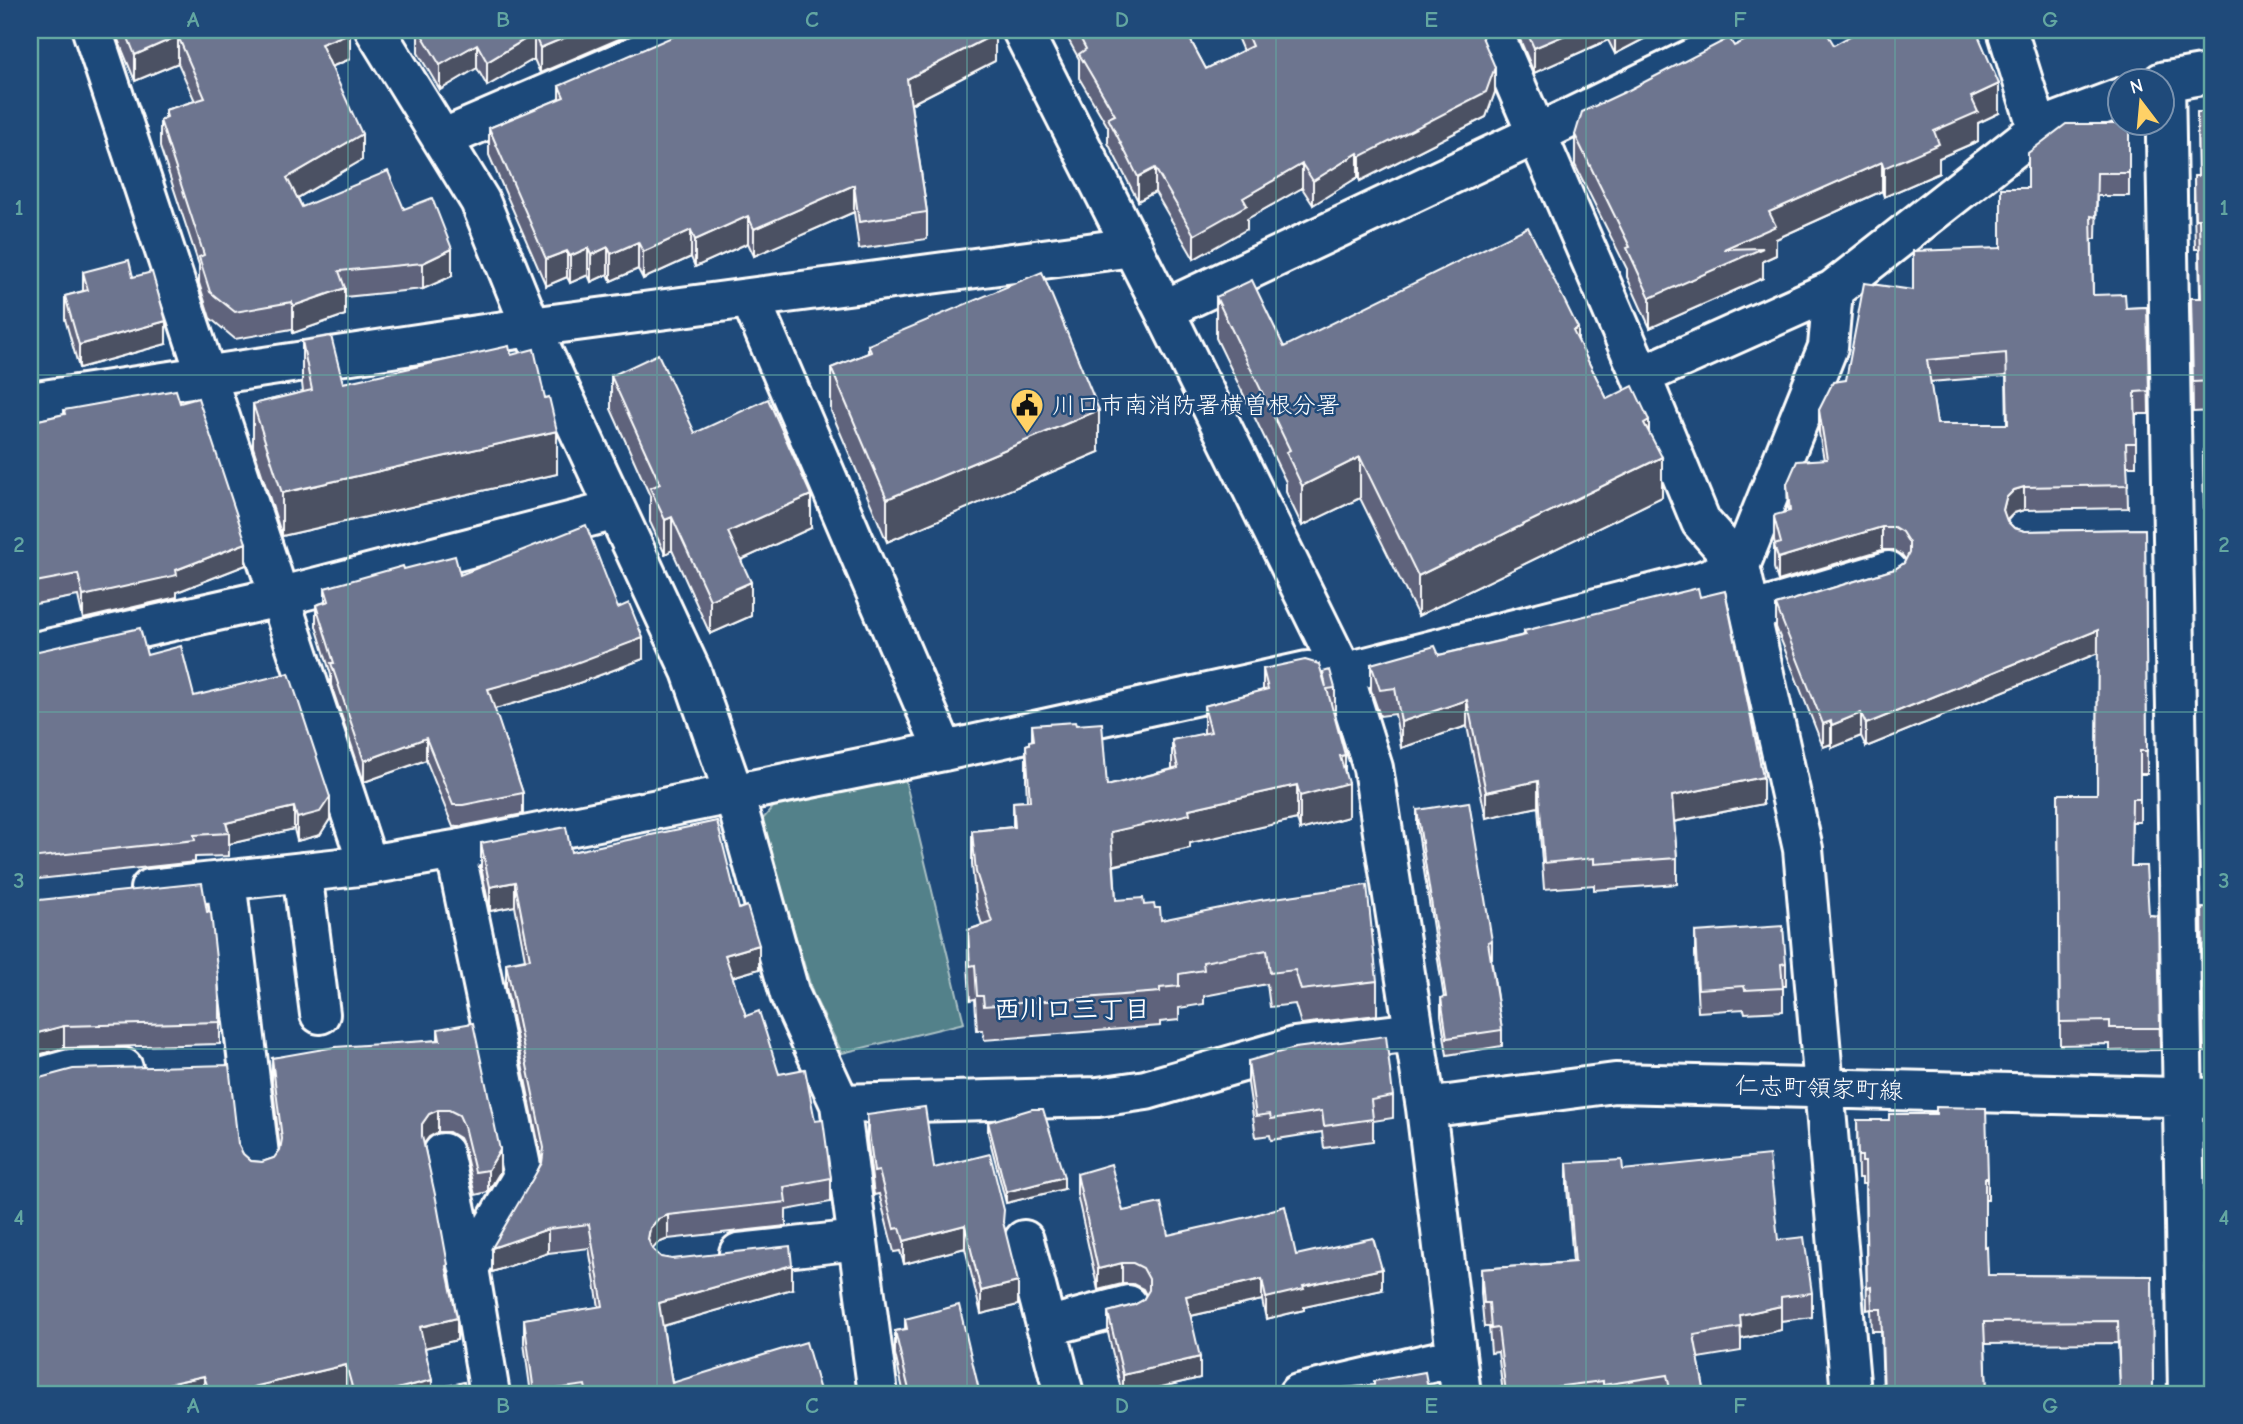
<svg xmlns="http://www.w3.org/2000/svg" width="2243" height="1424" font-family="'Comic Neue','Klee One',sans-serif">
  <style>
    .green { fill: #53818a; stroke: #a9c0c4; stroke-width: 2 }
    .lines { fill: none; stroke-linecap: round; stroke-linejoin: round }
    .minor-casing { stroke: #fff; stroke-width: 44 }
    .minor { stroke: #1f4a7a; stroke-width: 38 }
    .wall { fill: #5e647b; stroke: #fff; stroke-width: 2; fill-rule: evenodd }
    .shaded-wall { fill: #4c5164; stroke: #fff; stroke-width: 2 }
    .building { fill: #6d748f; stroke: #fff; stroke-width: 2; fill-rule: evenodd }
    .grid { fill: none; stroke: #63a6a1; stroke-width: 2; stroke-opacity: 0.55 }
    .labels { text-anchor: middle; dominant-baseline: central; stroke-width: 5; stroke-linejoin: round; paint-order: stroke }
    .poi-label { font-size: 24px; fill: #fff; stroke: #1f4a7a; text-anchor: start }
    .street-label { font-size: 24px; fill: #fff; stroke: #1f4a7a }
    .neighbourhood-label { font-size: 26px; font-weight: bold; fill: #fff; stroke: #1f4a7a }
    .neatline { fill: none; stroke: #63a6a1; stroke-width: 2.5 }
    .grid-label { font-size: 23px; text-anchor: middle; font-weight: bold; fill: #63a6a1 }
  </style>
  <rect width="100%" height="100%" fill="#1f4a7a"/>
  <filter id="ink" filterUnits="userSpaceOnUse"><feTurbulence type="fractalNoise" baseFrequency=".0143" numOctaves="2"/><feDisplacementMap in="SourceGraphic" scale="14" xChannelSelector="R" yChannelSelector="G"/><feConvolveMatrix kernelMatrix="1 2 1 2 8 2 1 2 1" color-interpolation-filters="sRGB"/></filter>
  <g filter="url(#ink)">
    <path class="green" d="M904,775L964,1023L842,1053L813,994L761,821L782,797Z"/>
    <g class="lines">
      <defs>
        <path id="minor" d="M92,30L368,865
          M375,30L480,201L531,327L691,671L734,794L790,995L840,1104L878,1394
          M1022,30L1164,310L1343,673L1373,768L1426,1108L1461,1394
          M1492,30L1641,376L1701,522L1740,566L1803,849L1851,1394
          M2007,30L2038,129
          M2165,81L2188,1394
          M2162,82L2213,73
          M442,139L695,30
          M750,298L944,751
          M1164,310L1537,134L1751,30
          M1641,376L1833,290L2038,129L2120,98
          M30,402L531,327L1133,247
          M1751,612L1888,571
          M30,653L279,597L616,510
          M455,850L523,1176L469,1268L490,1394
          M302,872L320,1014
          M226,880L260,1163
          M150,889L368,865L455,850L944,751L1307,671L1343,673L1702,581L1740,566L1828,347L1833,290
          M30,1080L70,1069L123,1068
          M840,1104L1098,1097L1146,1090L1294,1047L1414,1032
          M1426,1108L1615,1083L2213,1098
          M443,1153L469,1268
          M1024,1240L1064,1394
          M739,1253L858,1240
          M1046,1327L1128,1305
          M1298,1394L1456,1357"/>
      </defs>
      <use href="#minor" class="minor-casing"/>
      <use href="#minor" class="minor"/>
    </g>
    <path class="wall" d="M114,30H349L350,59L331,67L362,160L298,198L302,207L404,209L452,276L423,289L345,297V315L293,333L292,329L235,339L210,318L199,283V265L160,147V120L165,118V110L195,101L178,63L135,81Z
      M418,30H640L540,73L534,59L487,86L477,68L440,90L418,53Z
      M1063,30H1185L1206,69L1243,51L1234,30H1479L1495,92L1486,117L1360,181L1358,177L1313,205L1302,188L1247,219V229L1194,259L1155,192L1138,201L1108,143V127L1079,78V59Z
      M1516,30H1661L1615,54L1608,40L1534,73Z
      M1892,33L1999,113L1978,123V141L1939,158V173L1884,197L1882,191L1776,239V255L1763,261V278L1650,328L1627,277V269L1575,165V135L1734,46L1834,45Z
      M995,61L911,104L927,212V239L859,249L854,212L754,256L748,243L695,267L691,257L643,279L638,269L611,281L608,274L591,282L588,275L570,283L567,277L546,286L489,155V128L559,99V86Z
      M2197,112H2213V415V411L2193,412L2191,298H2200L2199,249H2195L2194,206V176H2198Z
      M2129,124V196H2097L2096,239H2092L2093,295L2126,308L2147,307L2149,414H2136V466H2127L2128,508L2024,510L2014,513L2007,521L2014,528L2025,531L2145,529L2147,774H2140V822H2132L2131,866L2149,915L2158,916L2160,1050L2110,1051V1044L2060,1045L2058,794H2097L2098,653L1866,747L1861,736L1832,748L1831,744L1823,747L1776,627V605L1895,569L1904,563L1906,560L1902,555L1894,550H1882L1778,581L1774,568V545L1775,544L1774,540V517L1788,512L1787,484L1824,460L1819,433V410L1846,380L1913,290L2001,248L2028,188ZM2006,376L2007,424H1937L1930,382Z
      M83,272L166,344L79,368L65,319V296L83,291Z
      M1216,297L1284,347L1578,341L1607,399L1649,432L1662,497L1418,616L1360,498L1302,526L1286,492V482L1216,338Z
      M302,341L343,383L511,355L545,398L557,474L282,536L253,447V404L303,392L302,383Z
      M868,345L1099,452L887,542L831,411V368L868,353Z
      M611,376L695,433L811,528L741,560L751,616L710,634L672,550L665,554L650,522V496L611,409Z
      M180,403L246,565L177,592V597L83,619L78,596L30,605V422L64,414V410Z
      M2203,450H2213V573H2205Z
      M404,569L460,575L618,608L643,659L560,690L494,709L523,793V814L463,826L453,827L426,760L364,782L331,685V675L316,626V605L325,602V588Z
      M1524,631L1763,804L1674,822L1677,858V884L1594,890V885L1544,889L1538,807L1486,818L1467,726L1401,748L1395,714L1380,716L1371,690V664L1439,655L1524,635Z
      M30,652L147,655L194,696L330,819L320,835L297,841L294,829L229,844V856L195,857V862L30,880Z
      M2213,654V1052H2204L2202,939V908L2211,909Z
      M1263,669L1323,676L1335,688V720L1345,774L1348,817L1300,830L1297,819L1190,843V848L1114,866L1116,900L1144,905L1155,908L1161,920L1377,981V1015L1301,1024L1295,1004L1270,1007L1267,984L1204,996V1004L1179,1008V1020L1160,1022V1026L984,1040L983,1030H977L975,999L970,1000L968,964V930L982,925L976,906L972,864V831L1013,827V802L1027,801L1026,779V745L1029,744L1032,740V725H1076L1107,786L1172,769V740L1204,734V706L1263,690Z
      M1417,810L1492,941V958H1491L1502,1030V1046L1447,1055L1441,1015V998H1444L1417,826Z
      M481,843L571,852L739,909L759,969L732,977L746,1016L779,1074L815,1121L831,1178V1202L786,1210V1226L668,1239L658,1243L652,1249L661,1257L792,1289L663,1326L672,1383L821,1394H531L524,1343V1319L599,1307L589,1248L548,1253L492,1272L542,1161L506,987V963L525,959L515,906L490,911L481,867Z
      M30,901L220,1022V1044L64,1048L30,1057Z
      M1695,932L1786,963V986H1783V1011L1745,1013L1744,1009L1698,1012L1695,955Z
      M438,1029L500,1172L488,1192L475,1195L464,1148L459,1138L449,1132H438L429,1137L424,1144L448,1276L457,1340L425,1348L432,1390L467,1394H348L346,1387L316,1394H30L238,1144L243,1154L251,1161L262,1162L274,1158L280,1150L272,1081V1058L438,1040Z
      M1248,1061L1393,1096V1118L1373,1121V1141L1324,1148L1322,1132L1271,1140L1270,1135L1256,1137L1248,1083Z
      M867,1115L934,1168L1004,1226L1018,1305L981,1314L965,1248L904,1264L900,1251L894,1252L879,1194L874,1195L867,1138Z
      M1857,1120L1988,1178V1200H1985V1248L1988,1275L2152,1276L2153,1390L2188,1394H2213H1992L2120,1388L2118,1343L1985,1344L1987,1394H1883L1881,1331H1872L1871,1309L1867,1310L1865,1184H1862V1178H1858Z
      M988,1122L1064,1189L1006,1203L988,1133Z
      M1567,1163L1623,1170L1778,1240L1812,1293V1317L1781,1321V1330L1741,1339V1351L1698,1358L1705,1394H1503L1498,1352L1491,1353L1489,1327H1484L1481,1293V1269L1573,1262L1567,1187Z
      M1077,1174L1123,1211L1168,1235L1296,1255L1382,1290L1304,1307V1310L1266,1319L1262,1300L1191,1316L1200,1378L1131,1394H1122L1108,1333V1312L1134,1305L1143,1300L1146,1295L1143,1289L1133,1284H1122L1098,1290L1077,1194Z
      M905,1319L980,1394H904L895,1354V1331L905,1329Z"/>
    <path class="shaded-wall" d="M583,30H640L540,73V48Z
      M1577,30H1608V40L1534,73V48Z
      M1615,30H1661L1615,54Z
      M350,33V59L321,71V44Z
      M534,34V59L487,86V62Z
      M995,34V61L907,106V79Z
      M178,36V63L135,81V55Z
      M477,44V68L440,90V65Z
      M1495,67V92L1486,117L1360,181V157Z
      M1999,84V113L1978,123V141L1939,158V173L1884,197V168L1934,131L1971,97Z
      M362,134V160L287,204V178Z
      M1358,153V177L1313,205V181Z
      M1882,162V191L1776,239V255L1763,261V278L1650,328V298L1724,249L1769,212Z
      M1302,164V188L1247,219V229L1194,259V235L1243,198Z
      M1155,168V192L1138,201V177Z
      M854,185V212L754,256V229Z
      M748,216V243L695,267V240Z
      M691,230V257L643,279V252Z
      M638,242V269L611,281V254Z
      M608,247V274L591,282V255Z
      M588,248V275L570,283V256Z
      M452,249V276L423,289V263Z
      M567,251V277L546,286V259Z
      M345,288V315L293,333V306Z
      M166,321V344L79,368V345Z
      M1578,328V368L1573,331Z
      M1099,410V452L887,542V499Z
      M1649,420V461L1644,423Z
      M557,431V474L282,536V493Z
      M1360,457V498L1302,526V486Z
      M1662,457V497L1418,616V576Z
      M2024,487V510L2014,513L2006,521L2003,510L2006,498L2014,490Z
      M811,495V528L728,566V532Z
      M672,517V550L665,554V520Z
      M1882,527V550L1778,581V558Z
      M246,543V565L177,592V597L83,619V596L176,570Z
      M751,582V616L710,634V600Z
      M2098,630V653L1866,747V724Z
      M643,638V659L560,690L488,711V689Z
      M1467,700V726L1401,748V722Z
      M1861,713V736L1832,748V725Z
      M1831,721V744L1823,747V724Z
      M426,738V760L364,782V761Z
      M1345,755V783H1348V817L1300,830V796L1340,756Z
      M1763,777V804L1672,822V796Z
      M1538,781V807L1486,818V792Z
      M1297,785V819L1190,843V848L1111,866V832L1189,809Z
      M330,797V819L320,835L297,841V818Z
      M294,807V829L229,844V833L226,823Z
      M515,882V906L490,911V887Z
      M759,945V969L725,979V955Z
      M64,1026V1048L30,1057V1035Z
      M438,1110V1132L429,1137L422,1146V1124L429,1114Z
      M500,1150V1172L488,1192V1170Z
      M1064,1177V1189L1006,1203V1192Z
      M668,1215V1239L658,1243L650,1252L648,1239L650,1228L658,1219Z
      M965,1225V1248L904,1264V1241Z
      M548,1229V1253L492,1272V1248Z
      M1122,1263V1284L1098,1290V1269Z
      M792,1265V1289L659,1327V1303Z
      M1382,1269V1290L1304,1307V1310L1266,1319V1298L1303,1286Z
      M1262,1279V1300L1186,1317V1296Z
      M1018,1282V1305L981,1314V1291Z
      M1781,1306V1330L1741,1339L1740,1315Z
      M457,1318V1340L420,1349V1327Z
      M1200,1357V1378L1131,1394H1123V1375Z
      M346,1365V1387L316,1394H253V1387Z
      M204,1376V1394H122Z
      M432,1380V1394H377Z"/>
    <path class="building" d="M125,30H349L350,33L321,44L362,134L287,178L302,207L388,171L404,209L432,198L452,249L423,263L339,271L345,288L293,306L292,302L235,312L210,292L199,257L204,255L160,120L167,117L165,110L205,98L178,36L135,55Z
      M419,30H583L540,48L534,34L487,62L477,44L440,65Z
      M688,30H992L995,34L907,79L927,212L859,222L854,185L754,229L748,216L695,240L691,230L643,252L638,242L611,254L608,247L591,255L588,248L570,256L567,251L546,259L489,128L564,97L559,86Z
      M1076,30H1185L1206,69L1252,46L1245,30H1479L1495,67L1486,92L1360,157L1358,153L1313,181L1302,164L1243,198L1247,205L1194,235L1155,168L1138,177L1108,118L1115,115L1079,54L1086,49Z
      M1526,30H1577L1534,48Z
      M1766,30H1825L1834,45L1861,30H1891L1892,33L1899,30H1976L1999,84L1971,97L1978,112L1934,131L1939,144L1884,168L1882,162L1769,212L1776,226L1724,249L1763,248L1650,298L1627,248L1630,247L1575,135L1582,112L1629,90L1729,38L1734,46Z
      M2197,112H2213V384V381L2193,382L2191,298H2201L2199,219H2195L2194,176H2198Z
      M2066,124H2129V173H2097L2096,217L2091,216L2093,295L2125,294L2126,308L2147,307L2149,391L2135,392L2136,443H2126L2128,485L2024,487L2014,490L2006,498L2003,510L2007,521L2014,528L2025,531L2145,529L2147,751H2140V799H2132L2131,866H2146L2149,915L2158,916L2160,1028H2110V1021L2060,1022L2058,794H2097L2098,630L1866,724L1861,713L1832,725L1831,721L1823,724L1776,605L1895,569L1904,563L1909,553V543L1902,532L1894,527H1882L1778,558L1774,545L1781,543L1774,517L1775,515L1790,511L1787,484L1797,461L1827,459L1819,410L1833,382L1846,380L1864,283L1913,290V251L2001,248V188H2028V153ZM2006,353L2008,424H1937L1927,360Z
      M1528,227L1578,328L1573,331L1607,399L1633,386L1649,420L1644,423L1662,457L1418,576L1360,457L1302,486L1286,452L1290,450L1216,297L1252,280L1284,347Z
      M129,260L133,277L152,272L166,321L79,345L65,296L88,290L83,272Z
      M1042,272L1099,410L887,499L831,368L871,352L868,345Z
      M331,336L343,383L509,346L511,355L534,349L545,398L549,397L557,431L282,493L253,404L312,390L302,341Z
      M658,354L695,433L768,399L811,495L728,532L751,582L710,600L672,517L665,520L650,488L660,484L611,376Z
      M176,390L180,403L198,398L246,543L176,570L177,575L83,596L78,574L30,583V422L65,414L64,410Z
      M2203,450H2213V543H2205Z
      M586,525L618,608L629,603L643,638L560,669L488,689L523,793L463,805H453L426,738L364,761L331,663H334L316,605L329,601L325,588L403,566L404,569L455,556L460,575Z
      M1698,588L1700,597L1725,591L1763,777L1672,796L1677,858L1594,864V858L1544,863L1538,781L1486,792L1467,700L1401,722L1395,688L1380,690L1371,664L1435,646L1439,655L1526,635L1524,631Z
      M140,628L147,655L181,646L194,696L289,673L330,797L320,812L297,818L294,807L226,823L229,833L194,835L195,840L30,858V652H34Z
      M2213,654V1022L2204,1021L2202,908L2212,909L2208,682Z
      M1305,660L1319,664L1326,687L1323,672L1330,670L1335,688L1327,689L1345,755L1340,756L1348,783L1300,796L1297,785L1189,809L1190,814L1111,832L1116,900L1143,898L1144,905L1154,904L1155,908H1160L1161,920L1260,900L1367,885L1377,981L1301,990L1295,970L1270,973L1267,950L1203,962L1204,970L1179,974V986L1160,988V992L984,1006L983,996H977L975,965L970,966L968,930L992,922L976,872L972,831L1015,827L1013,802L1030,801L1026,745L1029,744V741L1034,740L1032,725L1075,722L1076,725L1102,723L1107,786L1178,768L1172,740L1211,732L1204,706L1268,689L1263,669Z
      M1469,802L1492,941L1488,942L1502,1030L1447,1038L1441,998L1446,997L1417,810Z
      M717,821L739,909L747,906L759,945L725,955L746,1016L759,1011L779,1074L805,1069L815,1121L823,1120L831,1178L784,1187L786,1202L668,1215L658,1219L650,1228L648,1239L652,1249L661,1257L672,1259L790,1246L792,1265L659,1303L672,1383L806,1342L821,1394H587L585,1385L534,1392L524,1319L603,1306L589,1224L548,1229L492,1248L542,1163L544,1148L506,963L530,959L515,882L490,887L481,843L566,827L571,852Z
      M202,883L207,912L211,913L218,977L220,1022L64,1026L30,1035V901Z
      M1783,926L1786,963L1781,964L1783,988L1745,990L1744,986L1698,989L1695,932Z
      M473,1023L500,1150L488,1170L475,1172L464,1126L459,1115L449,1110H438L429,1114L422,1124V1136L436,1199L448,1265L446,1266L457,1318L420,1327L432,1380L377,1394H354L346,1365L253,1387L255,1394H210L204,1376L122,1394H30V1079H36L73,1069L229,1065L238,1144L243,1154L251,1161L262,1162L274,1158L280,1150L282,1139L272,1058L335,1047L440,1040L438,1029Z
      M1386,1036L1393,1096L1371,1100L1373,1119L1324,1126L1322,1111L1271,1119L1270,1114L1256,1116L1248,1061L1295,1048Z
      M925,1107L934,1168L990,1154L1004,1210L1003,1222L1018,1282L981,1291L965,1225L904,1241L900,1228L894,1229L879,1171L874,1172L867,1115Z
      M1936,1107L1986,1108L1988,1178H1985V1248L1987,1247L1988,1275L2152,1276L2153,1390H2176L2188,1394L2200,1390H2213V1394H1992L2120,1388L2118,1321L1984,1322L1987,1394H1884L1881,1309H1872L1871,1287L1867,1288L1865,1162H1862V1156H1858L1857,1120H1889V1114H1936Z
      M1032,1109H1043L1064,1177L1006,1192L988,1122Z
      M1769,1155L1778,1240L1804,1237L1812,1293L1781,1297V1306L1740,1315L1741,1327L1694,1335L1705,1394H1671L1667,1375L1603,1385V1381L1506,1393L1498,1328L1491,1329L1489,1303H1484L1481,1269L1575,1262L1567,1163L1622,1160L1623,1170Z
      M1111,1164L1123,1211L1161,1203L1168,1235L1248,1217L1285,1206L1296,1255L1373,1238L1382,1269L1303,1286L1304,1289L1266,1298L1262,1279L1186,1296L1200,1357L1123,1375L1108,1312L1134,1305L1143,1300L1149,1290V1279L1143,1268L1133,1263H1122L1098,1269L1077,1174Z
      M959,1305L980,1394H910L895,1331L907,1329L905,1319Z
      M1425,1372L1429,1394H1332L1333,1389L1374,1385V1381Z
      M464,1382L467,1394H417V1393Z"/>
  </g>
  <path class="grid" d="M348,30V1394M657,30V1394M967,30V1394M1276,30V1394M1586,30V1394M1895,30V1394M30,375H2213M30,712H2213M30,1049H2213"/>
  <defs>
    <symbol id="civic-pin" viewBox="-11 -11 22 30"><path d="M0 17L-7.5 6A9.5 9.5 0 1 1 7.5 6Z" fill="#ffd166" stroke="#1f4a7a"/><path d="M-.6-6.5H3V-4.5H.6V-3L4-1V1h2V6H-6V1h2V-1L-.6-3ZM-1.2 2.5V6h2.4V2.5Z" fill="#111"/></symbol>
  </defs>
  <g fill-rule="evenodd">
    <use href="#civic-pin" x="1008" y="386" width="38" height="52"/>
  </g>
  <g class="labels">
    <g class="poi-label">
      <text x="1052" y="405">川口市南消防署横曽根分署</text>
    </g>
    <g class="street-label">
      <text transform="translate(1819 1088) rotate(2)">仁志町領家町線</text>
    </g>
    <g class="neighbourhood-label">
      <text x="1072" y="1010">西川口三丁目</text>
    </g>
  </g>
  <rect width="2243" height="1424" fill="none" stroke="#1f4a7a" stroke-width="77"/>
  <g transform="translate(2141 102) rotate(344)"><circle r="33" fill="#1f4a7a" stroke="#7992af" stroke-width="2"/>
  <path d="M0-5L12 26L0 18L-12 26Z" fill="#ffd166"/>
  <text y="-10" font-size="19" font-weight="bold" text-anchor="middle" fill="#ffffff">N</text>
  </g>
  <rect x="38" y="38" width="2166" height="1348" class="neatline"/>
  <g class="grid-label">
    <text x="193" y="27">A</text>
    <text x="503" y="27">B</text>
    <text x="812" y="27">C</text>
    <text x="1122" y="27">D</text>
    <text x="1431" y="27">E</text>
    <text x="1740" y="27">F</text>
    <text x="2050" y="27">G</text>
    <text x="19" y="215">1</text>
    <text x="2224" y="215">1</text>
    <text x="19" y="552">2</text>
    <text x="2224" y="552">2</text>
    <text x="19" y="888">3</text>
    <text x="2224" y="888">3</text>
    <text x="19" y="1225">4</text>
    <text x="2224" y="1225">4</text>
    <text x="193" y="1413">A</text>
    <text x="503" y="1413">B</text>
    <text x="812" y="1413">C</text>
    <text x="1122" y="1413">D</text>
    <text x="1431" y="1413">E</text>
    <text x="1740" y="1413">F</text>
    <text x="2050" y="1413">G</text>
  </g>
</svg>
